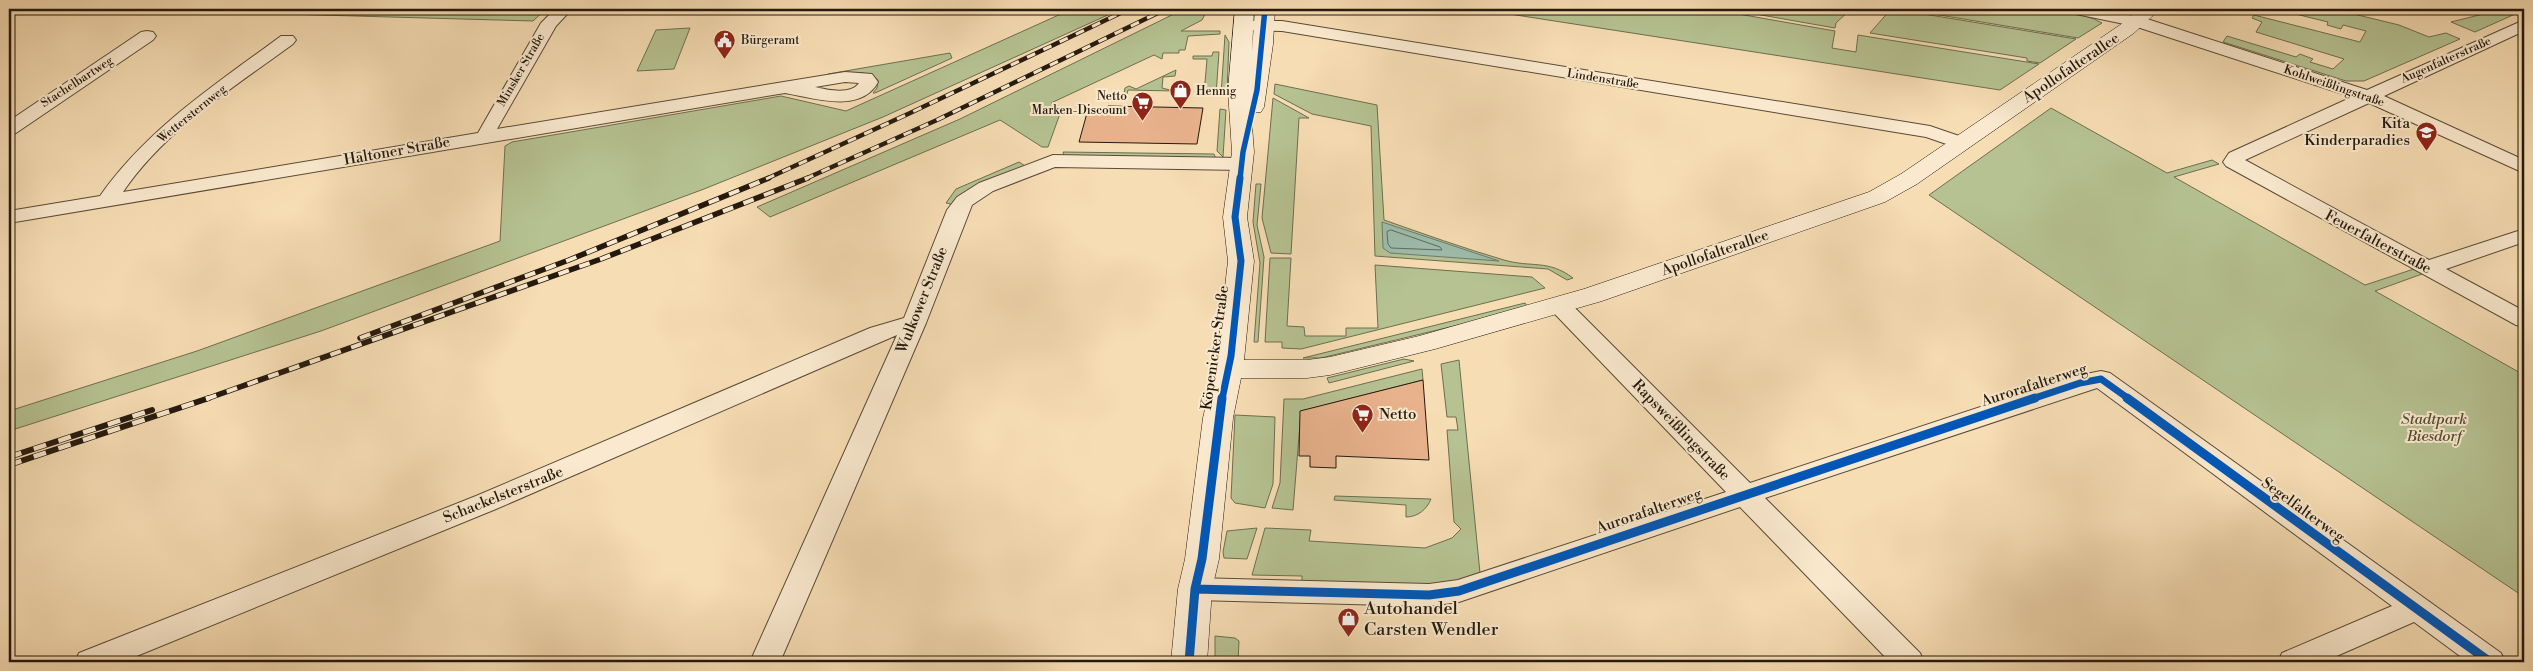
<svg xmlns="http://www.w3.org/2000/svg" width="2533" height="671" font-family="'Libre Bodoni',serif">
  <style>
    .green { fill: #b6c292; stroke: #6d6e50 }
    .water { fill: #9dbcac; stroke: #6d7b6c }
    .lines { fill: none; stroke-linecap: round; stroke-linejoin: round }
    .shore { stroke: #606a5c; stroke-width: 1 }
    .building { fill: #e8b28d; stroke: #24190d }
    .street-casing { stroke: #594a37; stroke-width: 2 }
    .secondary-casing { stroke: #24190d; stroke-width: 1 }
    .street { fill: #fae9ce; fill-rule: evenodd }
    .secondary { fill: #fae9ce; fill-rule: evenodd }
    .rail-far2-casing { stroke: #24190d; stroke-width: 4.5 }
    .rail-far1-casing { stroke: #24190d; stroke-width: 5.5 }
    .rail-casing { stroke: #24190d; stroke-width: 6 }
    .rail-far2 { stroke: #fae9ce; stroke-width: 3; stroke-dasharray: 9; stroke-linecap: butt }
    .rail-far1 { stroke: #fae9ce; stroke-width: 4; stroke-dasharray: 11; stroke-linecap: butt }
    .rail { stroke: #fae9ce; stroke-width: 4.5; stroke-dasharray: 13; stroke-linecap: butt }
    .cycleway-far2-casing { stroke: #fae9ce; stroke-width: 8 }
    .cycleway-far1-casing { stroke: #fae9ce; stroke-width: 10 }
    .cycleway-casing { stroke: #fae9ce; stroke-width: 12 }
    .cycleway-far2 { stroke: #0057b8; stroke-width: 5.5 }
    .cycleway-far1 { stroke: #0057b8; stroke-width: 7 }
    .cycleway { stroke: #0057b8; stroke-width: 9 }
    .labels { text-anchor: middle; dominant-baseline: central; stroke-width: 4; stroke-linejoin: round; paint-order: stroke }
    .far-poi-label { font-size: 12px; fill: #24190d; stroke: #fae9ce; text-anchor: start }
    .far-street-label { font-size: 12px; fill: #24190d; stroke: #fae9ce }
    .street-label { font-size: 15px; fill: #24190d; stroke: #fae9ce }
    .poi-label { font-size: 15px; fill: #24190d; stroke: #fae9ce; text-anchor: end }
    .park-label { font-size: 15px; font-style: italic; fill: #504c35; stroke: #fae9ce }
    .near-poi-label { font-size: 18px; fill: #24190d; stroke: #fae9ce; text-anchor: start }
  </style>
  <rect width="100%" height="100%" fill="#f7ddb4"/>
  <filter id="stains"><feTurbulence type="fractalNoise" baseFrequency=".004" numOctaves="4"/><feColorMatrix values="0 0 0 0 .2 0 0 0 0 .09 0 0 0 0 .02 0 0 0 .5 -.17"/></filter>
  <radialGradient id="worn" r=".72"><stop offset=".6" stop-color="#630" stop-opacity="0"/><stop offset="1" stop-color="#630" stop-opacity=".3"/></radialGradient>
  <path class="green" d="M104,9H546L533,21Z
    M1072,9H1121L883,117L704,189L321,331L9,431V411L197,351L500,241L505,146L512,142L781,96L846,111Z
    M1184,9H1208L1202,20L1181,31H1220V34L1188,36L1185,50H1179V53H1163L1162,59L1154,55L1051,103L1062,108L1048,147H1042L1000,120L770,217L757,207L960,119Z
    M1477,9H1710L1835,31L1832,48L1856,52L1858,35L2039,64L2000,90Z
    M1727,9H1851L1836,23L1835,28Z
    M1891,9H1893L2076,39L2040,63L2027,61V58L1870,33Z
    M1903,9C1948,9 2067,1 2102,23L2078,38Z
    M2275,9H2333L2399,25L2429,37L2446,33L2460,39L2364,81H2346L2223,42L2227,36L2296,57L2300,54L2313,59L2310,62L2333,69L2344,59L2256,32L2262,22L2252,18L2254,15L2360,42L2366,31L2343,25L2341,29L2327,25L2328,22Z
    M2491,9L2524,10L2475,32L2451,22L2495,11Z
    M690,28L674,69L637,71L656,30Z
    M1225,35L1229,42L1227,93L1221,95Z
    M1213,52H1219L1216,95H1204L1207,59H1193V56H1212Z
    M950,53L952,58L875,93H873L877,88L878,80C865,68 846,73 831,76L828,74Z
    M1176,70L1175,76L1163,77L1162,88L1174,91L1128,90L1127,94L1124,93L1125,88L1129,86L1136,89Z
    M1275,84L1377,105L1384,220C1424,234 1463,248 1504,260C1531,268 1548,259 1573,278L1567,280L1548,269L1375,256L1371,126L1312,114L1274,94Z
    M1273,98L1309,118H1299L1291,254L1271,253L1262,218Z
    M2051,108L2167,173L2212,160L2219,164L2174,177L2365,285L2414,269L2422,274L2375,291L2524,375V597L1929,195Z
    M1220,109L1226,110L1223,157L1217,151Z
    M1063,152L1214,154L1216,159L1064,156Z
    M1019,162L1025,166L955,205L946,203L956,189Z
    M1256,184H1261L1257,225L1264,257L1258,342H1254L1260,263L1253,222Z
    M1270,258H1291L1287,326L1304,327L1305,336H1346V328H1378L1375,265L1532,277L1545,288L1301,349L1282,348V342H1265Z
    M1525,303L1529,308L1321,358H1303Z
    M1404,359L1414,361L1329,383L1327,378Z
    M1459,360L1480,573L1439,586L1302,582V576L1252,575L1265,528L1311,530L1309,541L1425,548L1452,538L1461,529L1454,522L1447,430H1458L1456,417H1447L1441,364Z
    M1422,369L1423,380L1301,411L1293,510L1272,508L1280,483L1284,399H1303Z
    M1235,415L1275,417L1273,484L1265,508L1235,503L1231,498Z
    M1335,496L1431,499C1427,509 1418,517 1406,517V505L1334,500Z
    M1257,528L1247,559L1224,558L1223,552L1227,531Z
    M1215,636L1235,638L1239,641L1238,662H1215Z"/>
  <path class="water" d="M1382,222L1499,261L1390,253L1383,248Z"/>
  <g class="lines">
    <path class="shore" d="M1391,230L1440,247L1442,250L1391,248L1388,244L1387,232Z"/>
  </g>
  <path class="building" d="M1108,106L1203,108L1197,144L1079,142L1087,113L1106,114Z
    M1423,380L1429,460L1336,456V468L1310,467V456H1299L1300,411Z"/>
  <g class="lines">
    <defs>
      <path id="street" d="M555,9H572L556,26L497,129L845,72L872,74L878,82C861,114 814,98 785,93L9,223V211L100,196C148,128 215,85 281,36H293L296,40L293,44C233,88 166,129 123,192L478,133L541,23ZM845,82L859,83C851,95 828,90 815,87Z
        M2069,9H2099L2144,18L2367,90L2524,20V31L2384,96L2524,160V173L2369,103L2245,160L2429,260L2524,229V242L2446,269L2524,311V327L2516,325L2226,166L2223,162L2229,153L2352,97L2134,26L2071,13Z
        M1244,21H1282L1930,126L1968,139L1971,143L1968,147L1961,149L1926,137L1282,31L1238,30L1235,26L1238,22Z
        M147,31L153,32L156,36L153,40L16,133L9,135V121L141,32Z
        M1053,155L1242,158L1249,160L1252,164L1249,168L1242,170L1055,167L993,191L972,205L926,323L780,662H750L897,335L496,509L122,662H75L79,653L476,496L870,328L904,318L947,210L957,197L979,183Z
        M1559,298L1567,300L1750,483L2071,377L2101,371L2110,373L2501,653L2505,662H2468L2414,622L2323,662H2278L2282,653L2392,606L2097,388L1765,498L1920,653L1924,662H1890L1740,507L1459,602L1429,606L1195,600L1185,597L1180,589L1185,581L1195,578L1429,584L1458,580L1726,492L1551,310L1547,305L1551,300Z"/>
      <path id="secondary" d="M1235,9H1254L1252,52L1255,9H1275L1273,44L1264,107L1261,112L1251,113L1254,152L1247,217L1254,261L1244,360H1307L1330,357L1419,336L1584,289L1869,192L1901,174L2120,25L2139,9H2160L2134,33L1917,184L1885,202L1602,301L1435,349L1330,375L1307,378H1241L1233,418L1219,559L1212,589L1207,662H1171L1178,589L1185,559L1203,418L1217,356L1228,261L1223,217L1232,152L1228,90Z"/>
    </defs>
    <use href="#street" class="street-casing"/>
    <use href="#secondary" class="secondary-casing"/>
    <use href="#street" class="street"/>
    <use href="#secondary" class="secondary"/>
    <defs>
      <path id="rail-far2" d="M766,179L908,114L1129,9
        M805,179L937,120L1166,9"/>
      <path id="rail-far1" d="M360,338L569,260L769,178
        M206,399L601,259L808,178"/>
      <path id="rail" d="M9,457L152,410
        M9,465L209,398"/>
    </defs>
    <use href="#rail-far2" class="rail-far2-casing"/>
    <use href="#rail-far1" class="rail-far1-casing"/>
    <use href="#rail" class="rail-casing"/>
    <use href="#rail-far2" class="rail-far2"/>
    <use href="#rail-far1" class="rail-far1"/>
    <use href="#rail" class="rail"/>
    <defs>
      <path id="cycleway-far2" d="M1240,179L1243,152L1257,90L1265,9"/>
      <path id="cycleway-far1" d="M1222,399L1231,356L1241,261L1235,217L1240,178
        M2032,399L2080,383L2101,379L2129,399"/>
      <path id="cycleway" d="M2127,398L2490,662
        M1195,589L1429,595L1459,591L2035,398
        M1189,662L1195,589L1202,559L1222,398"/>
    </defs>
    <use href="#cycleway-far2" class="cycleway-far2-casing"/>
    <use href="#cycleway-far1" class="cycleway-far1-casing"/>
    <use href="#cycleway" class="cycleway-casing"/>
    <use href="#cycleway-far2" class="cycleway-far2"/>
    <use href="#cycleway-far1" class="cycleway-far1"/>
    <use href="#cycleway" class="cycleway"/>
  </g>
  <defs>
    <symbol id="civic-pin" viewBox="-11 -11 22 30"><path d="M0 17L-7.5 6A9.5 9.5 0 1 1 7.5 6Z" fill="#8f2418" stroke="#fae9ce"/><path d="M-.6-6.5H3V-4.5H.6V-3L4-1V1h2V6H-6V1h2V-1L-.6-3ZM-1.2 2.5V6h2.4V2.5Z" fill="#fff"/></symbol>
    <symbol id="shop-pin" viewBox="-11 -11 22 30"><path d="M0 17L-7.5 6A9.5 9.5 0 1 1 7.5 6Z" fill="#8f2418" stroke="#fae9ce"/><path d="M-5-2.5h2.3a2.7 3.5 0 0 1 5.4 0H5L5.5 6h-11ZM-1.5-2.5h3a1.5 2.3 0 0 0-3 0Z" fill="#fff"/></symbol>
    <symbol id="supermarket-pin" viewBox="-11 -11 22 30"><path d="M0 17L-7.5 6A9.5 9.5 0 1 1 7.5 6Z" fill="#8f2418" stroke="#fae9ce"/><path d="M-6-5.5h2.5l.6 2H6L4.5 2H-2.5L-4.4-4H-6ZM-1.5 3.2a1.3 1.3 0 1 0 .1 0ZM3 3.2a1.3 1.3 0 1 0 .1 0Z" fill="#fff"/></symbol>
    <symbol id="school-pin" viewBox="-11 -11 22 30"><path d="M0 17L-7.5 6A9.5 9.5 0 1 1 7.5 6Z" fill="#8f2418" stroke="#fae9ce"/><path d="M0-5L7-2L0 1L-7-2ZM-4 1L0 2.5L4 1V4Q0 6-4 4Z" fill="#fff"/></symbol>
  </defs>
  <g fill-rule="evenodd">
    <use href="#civic-pin" x="712" y="28" width="25" height="34"/>
    <use href="#shop-pin" x="1168" y="78" width="25" height="34"/>
    <use href="#supermarket-pin" x="1130" y="90" width="25" height="34"/>
    <use href="#school-pin" x="2414" y="120" width="25" height="34"/>
    <use href="#supermarket-pin" x="1350" y="402" width="25" height="34"/>
    <use href="#shop-pin" x="1336" y="606" width="25" height="34"/>
  </g>
  <g class="labels">
    <g class="far-poi-label">
      <text x="741" y="40">Bürgeramt</text>
      <text x="1196" y="91">Hennig</text>
      <text x="1127" y="96" text-anchor="end">Netto<tspan x="1127" dy="14">Marken-Discount</tspan></text>
    </g>
    <g class="far-street-label">
      <text transform="translate(2446 60) rotate(-24)">Augenfalterstraße</text>
      <text transform="translate(521 70) rotate(-60)">Minsker Straße</text>
      <text transform="translate(1603 79) rotate(9)">Lindenstraße</text>
      <text transform="translate(77 82) rotate(-33)">Stachelbartweg</text>
      <text transform="translate(2334 86) rotate(19)">Kohlweißlingstraße</text>
      <text transform="translate(192 114) rotate(-39)">Wettersternweg</text>
    </g>
    <g class="street-label">
      <text transform="translate(2071 68) rotate(-34)">Apollofalterallee</text>
      <text transform="translate(397 151) rotate(-10)">Haltoner Straße</text>
      <text transform="translate(2378 242) rotate(28)">Feuerfalterstraße</text>
      <text transform="translate(1715 253) rotate(-19)">Apollofalterallee</text>
      <text transform="translate(922 300) rotate(-68)">Wulkower Straße</text>
      <text transform="translate(1215 348) rotate(-82)">Köpenicker Straße</text>
      <text transform="translate(2034 385) rotate(-18)">Aurorafalterweg</text>
      <text transform="translate(1681 430) rotate(46)">Rapsweißlingstraße</text>
      <text transform="translate(503 495) rotate(-22)">Schackelsterstraße</text>
      <text transform="translate(2303 510) rotate(36)">Segelfalterweg</text>
      <text transform="translate(1649 511) rotate(-19)">Aurorafalterweg</text>
    </g>
    <g class="poi-label">
      <text x="2410" y="123">Kita<tspan x="2410" dy="17">Kinderparadies</tspan></text>
      <text x="1379" y="414" text-anchor="start">Netto</text>
    </g>
    <g class="park-label">
      <text x="2434" y="419">Stadtpark<tspan x="2434" dy="17">Biesdorf</tspan></text>
    </g>
    <g class="near-poi-label">
      <text x="1364" y="608">Autohandel<tspan x="1364" dy="21">Carsten Wendler</tspan></text>
    </g>
  </g>
  <rect width="2533" height="671" fill="none" stroke="#f7ddb4" stroke-width="30"/>
  <rect x="10" y="10" width="2513" height="651" fill="none" stroke="#24190d" stroke-width="2.5"/>
  <rect x="15" y="15" width="2503" height="641" fill="none" stroke="#24190d"/>
  <rect width="100%" height="100%" filter="url(#stains)"/>
  <rect width="100%" height="100%" fill="url(#worn)"/>
</svg>
